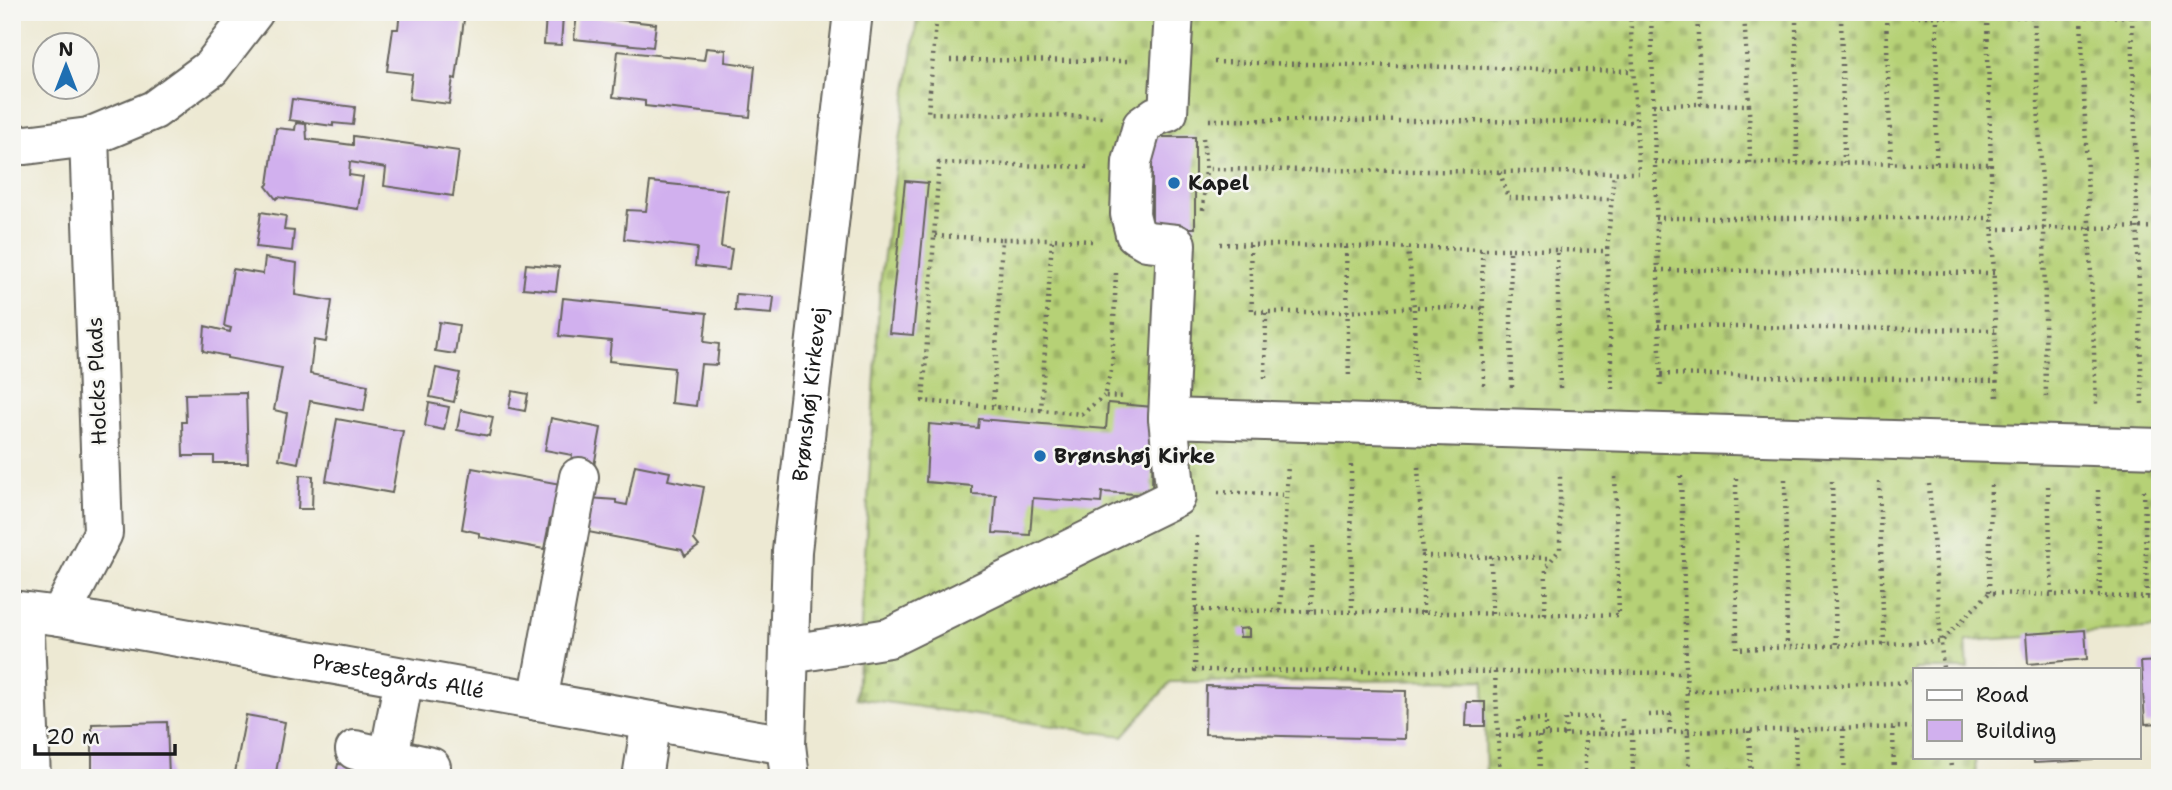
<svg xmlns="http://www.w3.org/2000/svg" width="2172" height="790" font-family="'Shantell Sans',sans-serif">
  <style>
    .cemetery { fill: url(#cemetery-stones); stroke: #697649; stroke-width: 2 }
    .building { fill: #d1b0ee }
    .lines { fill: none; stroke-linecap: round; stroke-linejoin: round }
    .minor-casing { stroke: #65645c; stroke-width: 42 }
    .path { stroke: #65645c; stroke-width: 4.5; stroke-dasharray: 2 5; stroke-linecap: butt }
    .minor { stroke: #fff; stroke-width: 38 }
    .poi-dot { fill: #1f6fb2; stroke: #f6f6f2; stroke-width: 2.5 }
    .labels { text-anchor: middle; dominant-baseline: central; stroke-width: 5; stroke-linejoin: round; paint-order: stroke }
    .poi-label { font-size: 21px; font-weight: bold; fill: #1c1c1c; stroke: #f6f6f2; text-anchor: start }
    .street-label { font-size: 21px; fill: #1c1c1c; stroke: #f6f6f2 }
  </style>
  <defs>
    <pattern id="cemetery-stones" width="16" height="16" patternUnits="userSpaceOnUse" patternTransform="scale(1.75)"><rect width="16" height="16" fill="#b6d176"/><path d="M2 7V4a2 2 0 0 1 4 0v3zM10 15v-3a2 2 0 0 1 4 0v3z" fill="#9cb366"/></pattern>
  </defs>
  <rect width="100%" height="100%" fill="#f6f6f2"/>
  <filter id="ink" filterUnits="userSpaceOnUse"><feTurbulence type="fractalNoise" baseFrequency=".0143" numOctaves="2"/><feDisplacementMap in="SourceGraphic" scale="14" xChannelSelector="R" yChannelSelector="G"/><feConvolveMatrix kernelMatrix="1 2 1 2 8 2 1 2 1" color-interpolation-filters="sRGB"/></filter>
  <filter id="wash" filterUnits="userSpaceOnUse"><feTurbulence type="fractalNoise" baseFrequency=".00686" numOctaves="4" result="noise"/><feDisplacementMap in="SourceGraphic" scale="28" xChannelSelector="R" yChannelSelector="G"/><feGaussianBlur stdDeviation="1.57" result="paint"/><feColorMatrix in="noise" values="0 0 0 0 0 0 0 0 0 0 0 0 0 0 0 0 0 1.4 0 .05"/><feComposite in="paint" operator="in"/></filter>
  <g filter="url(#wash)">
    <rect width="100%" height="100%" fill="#ede9d3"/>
    <path class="cemetery" d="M918,12H2160V628L1966,641L1968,669H1915V757H1975L1976,778H1486L1484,680L1171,682L1123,736L857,698L880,284Z"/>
    <g id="blocks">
      <path class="building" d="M400,12H465L456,79L453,78L449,104L409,99L412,74L387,71L393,29H398Z
        M546,15L563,16L561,45L544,44Z
        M577,15L656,24L653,47L574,39Z
        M706,48L726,50L725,62L755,66L750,117L645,106V101L613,97L618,51L704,60Z
        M292,99L355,107L353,125L333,123V126L289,120Z
        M296,123L306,124L307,139L353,145V136L459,151L453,196L384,186L386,168L350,162L349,175L363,177L358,209L278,197L276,199L266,186L268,184L276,128L295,130Z
        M1152,137H1195V228H1152Z
        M905,181L928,183L913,335L889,333Z
        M650,182L727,190L721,247L732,249L729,270L695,266L697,248L624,239L627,210L646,211Z
        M261,212L286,216L284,230L294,231L292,251L256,247Z
        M265,258L297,263L295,295L332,301L326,342L314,340L310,374L368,385L364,411L310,401L298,463L279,459L287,413L274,410L282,368L227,358V356L203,351L205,326L230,332L231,328L224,326L233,269L263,274Z
        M526,264L559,267L556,291L523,288Z
        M736,294L774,297L772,314L735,311Z
        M563,298L707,313L704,342L719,344L717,365L701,364L696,406L671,403L674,368L609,361L611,341L559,336Z
        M439,322L459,325L455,354L435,351Z
        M436,368L460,373L454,402L430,397Z
        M512,391L528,394L525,411L509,408Z
        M246,393L248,463H214V456H183L182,422H186L185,394Z
        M429,403L449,407L444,430L425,426Z
        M1108,403L1153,407L1152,495L1102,492L1101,503L1033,498L1030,535L993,533L996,495L972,494V486L926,482L929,424L978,428L979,419L1106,429Z
        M461,410L493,417L489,436L457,430Z
        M551,418L601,428L594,466L571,462L572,455L545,450Z
        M337,419L403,431L392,493L326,481Z
        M635,465L670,472L668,480L704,487L694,540L699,546L685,556L682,550L583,531L589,498L616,500V503L627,505Z
        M472,468L566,485L559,521L550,519L544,549L479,537V533L462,529Z
        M300,475L313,476L312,509H298Z
        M1249,628V637H1240L1239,629Z
        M2085,630L2087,659L2028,664L2026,634Z
        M2160,661V723L2145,724L2141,662Z
        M1206,686L1406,691L1405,739L1205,734Z
        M1467,702H1485V726H1466Z
        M246,715L285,722L275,778H234Z
        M167,722L169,778H92V724Z
        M2033,757H2093V760L2034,763Z
        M338,764L393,771L406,778H335Z"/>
    </g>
  </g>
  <g filter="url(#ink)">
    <use href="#blocks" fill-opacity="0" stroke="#65645c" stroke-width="2"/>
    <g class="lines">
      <defs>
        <g id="minor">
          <path d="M12,144L26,145L89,137L154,110L211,68L254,12"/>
          <path d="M1168,418L1176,244L1147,241L1135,234L1130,214L1132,162L1142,126L1156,116L1168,112L1174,12"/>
          <path id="s1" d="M12,610L60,616L786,745"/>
          <path d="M24,612L31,778"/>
          <path d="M60,616L103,533L89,137"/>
          <path d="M790,654L889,638L1176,497L1168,418L2160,448"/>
          <path d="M538,701L579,477"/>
          <path d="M355,750L431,767L429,778"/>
          <path d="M389,757L404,678"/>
          <path d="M642,778L651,721"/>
          <path id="s2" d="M790,778L786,745L792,551L853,12"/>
        </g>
      </defs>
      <use href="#minor" class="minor-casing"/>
      <path class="path" d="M937,12L928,113L1102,117
        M1651,12L1661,389
        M1652,12L1987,17L2160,16
        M1697,12L1701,104L1749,105L1750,163L1991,164
        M1744,12L1749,105
        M1796,15L1797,163
        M1841,15L1844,163
        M1886,15L1891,163
        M1987,17L1997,401
        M2034,17L2044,228L2046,401
        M2081,17L2096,404
        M2132,17L2142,404
        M950,60L1129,61
        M1214,62L1633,71
        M1653,105L1701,104
        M1209,120L1636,122
        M1203,138L1206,169L1639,173L1630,12
        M1655,162L1750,163
        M1936,163L1937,16
        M1500,172L1508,198L1611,199
        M1203,210L1206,169
        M1655,218H1992
        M1993,229L2160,227
        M935,236L1002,239
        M1092,241L1052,239L1041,410L1082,414L1104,396
        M1220,244L1482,249
        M1250,245L1252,312H1346L1414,307L1408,248
        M1346,247L1349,379
        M1656,270L1994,273
        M1116,273L1112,368L1104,396L1125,397
        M1658,326L1995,330
        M1661,374L1997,381
        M1265,378L1266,312
        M1415,381L1414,307L1482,308
        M1484,385L1482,249H1510
        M1512,387L1510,249L1557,250
        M1560,388L1557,250L1607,251
        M1612,389L1607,251L1614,173
        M993,407L923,401L939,163L1088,167
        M1041,410L993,407L1002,239H1052
        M1351,465L1352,612
        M1418,467L1423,556
        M1681,476L1689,778
        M1736,478L1737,649L1941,642L1989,593
        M1785,479L1787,647
        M1832,481L1836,645
        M1879,482L1884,644
        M1929,484L1943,669
        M1991,485L1989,593L2160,598
        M2048,486L2052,595
        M2098,490L2100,596
        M2144,490L2147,598
        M1218,492L1287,495
        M1197,536L1195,670L1686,673
        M1195,610L1619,615L1615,475
        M1280,611L1288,464
        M1311,611L1313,545
        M1423,613V556L1491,557
        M1492,614L1491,557L1553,558
        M1545,614L1546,567L1560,549V474
        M1495,672L1500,778
        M1687,691L1915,682
        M1649,715L1670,714V733
        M1622,719L1623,733
        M1893,728L1894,778
        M1795,729L1796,778
        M1843,729L1845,778
        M1749,731L1751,778
        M1632,733L1633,778
        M1585,734V778
        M1566,735L1565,718L1600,717L1601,734
        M1499,736L1915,727
        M1519,736L1518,720L1546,719V736
        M1539,736L1540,778
        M1950,757L1952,778"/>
      <use href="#minor" class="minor"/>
    </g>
  </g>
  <g class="poi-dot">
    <circle cx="1174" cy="183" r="7"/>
    <circle cx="1040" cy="456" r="7"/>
  </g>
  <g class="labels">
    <g class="poi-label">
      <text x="1188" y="183">Kapel</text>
      <text x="1054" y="456">Brønshøj Kirke</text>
    </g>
    <g class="street-label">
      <text transform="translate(97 381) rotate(-92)">Holcks Plads</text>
      <text stroke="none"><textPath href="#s2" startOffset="385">Brønshøj Kirkevej</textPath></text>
      <text stroke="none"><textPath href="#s1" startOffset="392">Præstegårds Allé</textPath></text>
    </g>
  </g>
  <rect width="2172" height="790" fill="none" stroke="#f6f6f2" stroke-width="42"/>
  <rect x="1913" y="668" width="228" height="91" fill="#f6f6f2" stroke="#9f9f9c" stroke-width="2"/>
  <rect x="1927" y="690" width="35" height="10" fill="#ffffff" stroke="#9f9f9c" stroke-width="2"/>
  <text x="1976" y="702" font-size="21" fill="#1c1c1c">Road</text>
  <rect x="1927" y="720" width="35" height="21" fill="#d1b0ee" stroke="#9f9f9c" stroke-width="2"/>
  <text x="1976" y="738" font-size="21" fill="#1c1c1c">Building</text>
  <g transform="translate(66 66)"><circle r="33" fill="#f6f6f2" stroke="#9f9f9c" stroke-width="2"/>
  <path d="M0-5L12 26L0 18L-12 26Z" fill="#1f6fb2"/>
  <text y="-10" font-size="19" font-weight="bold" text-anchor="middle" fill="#1c1c1c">N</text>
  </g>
  <path d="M35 744v10h140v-10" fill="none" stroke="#1c1c1c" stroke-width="3.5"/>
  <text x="46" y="744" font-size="21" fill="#1c1c1c" stroke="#f6f6f2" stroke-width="5" paint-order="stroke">20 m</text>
</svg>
